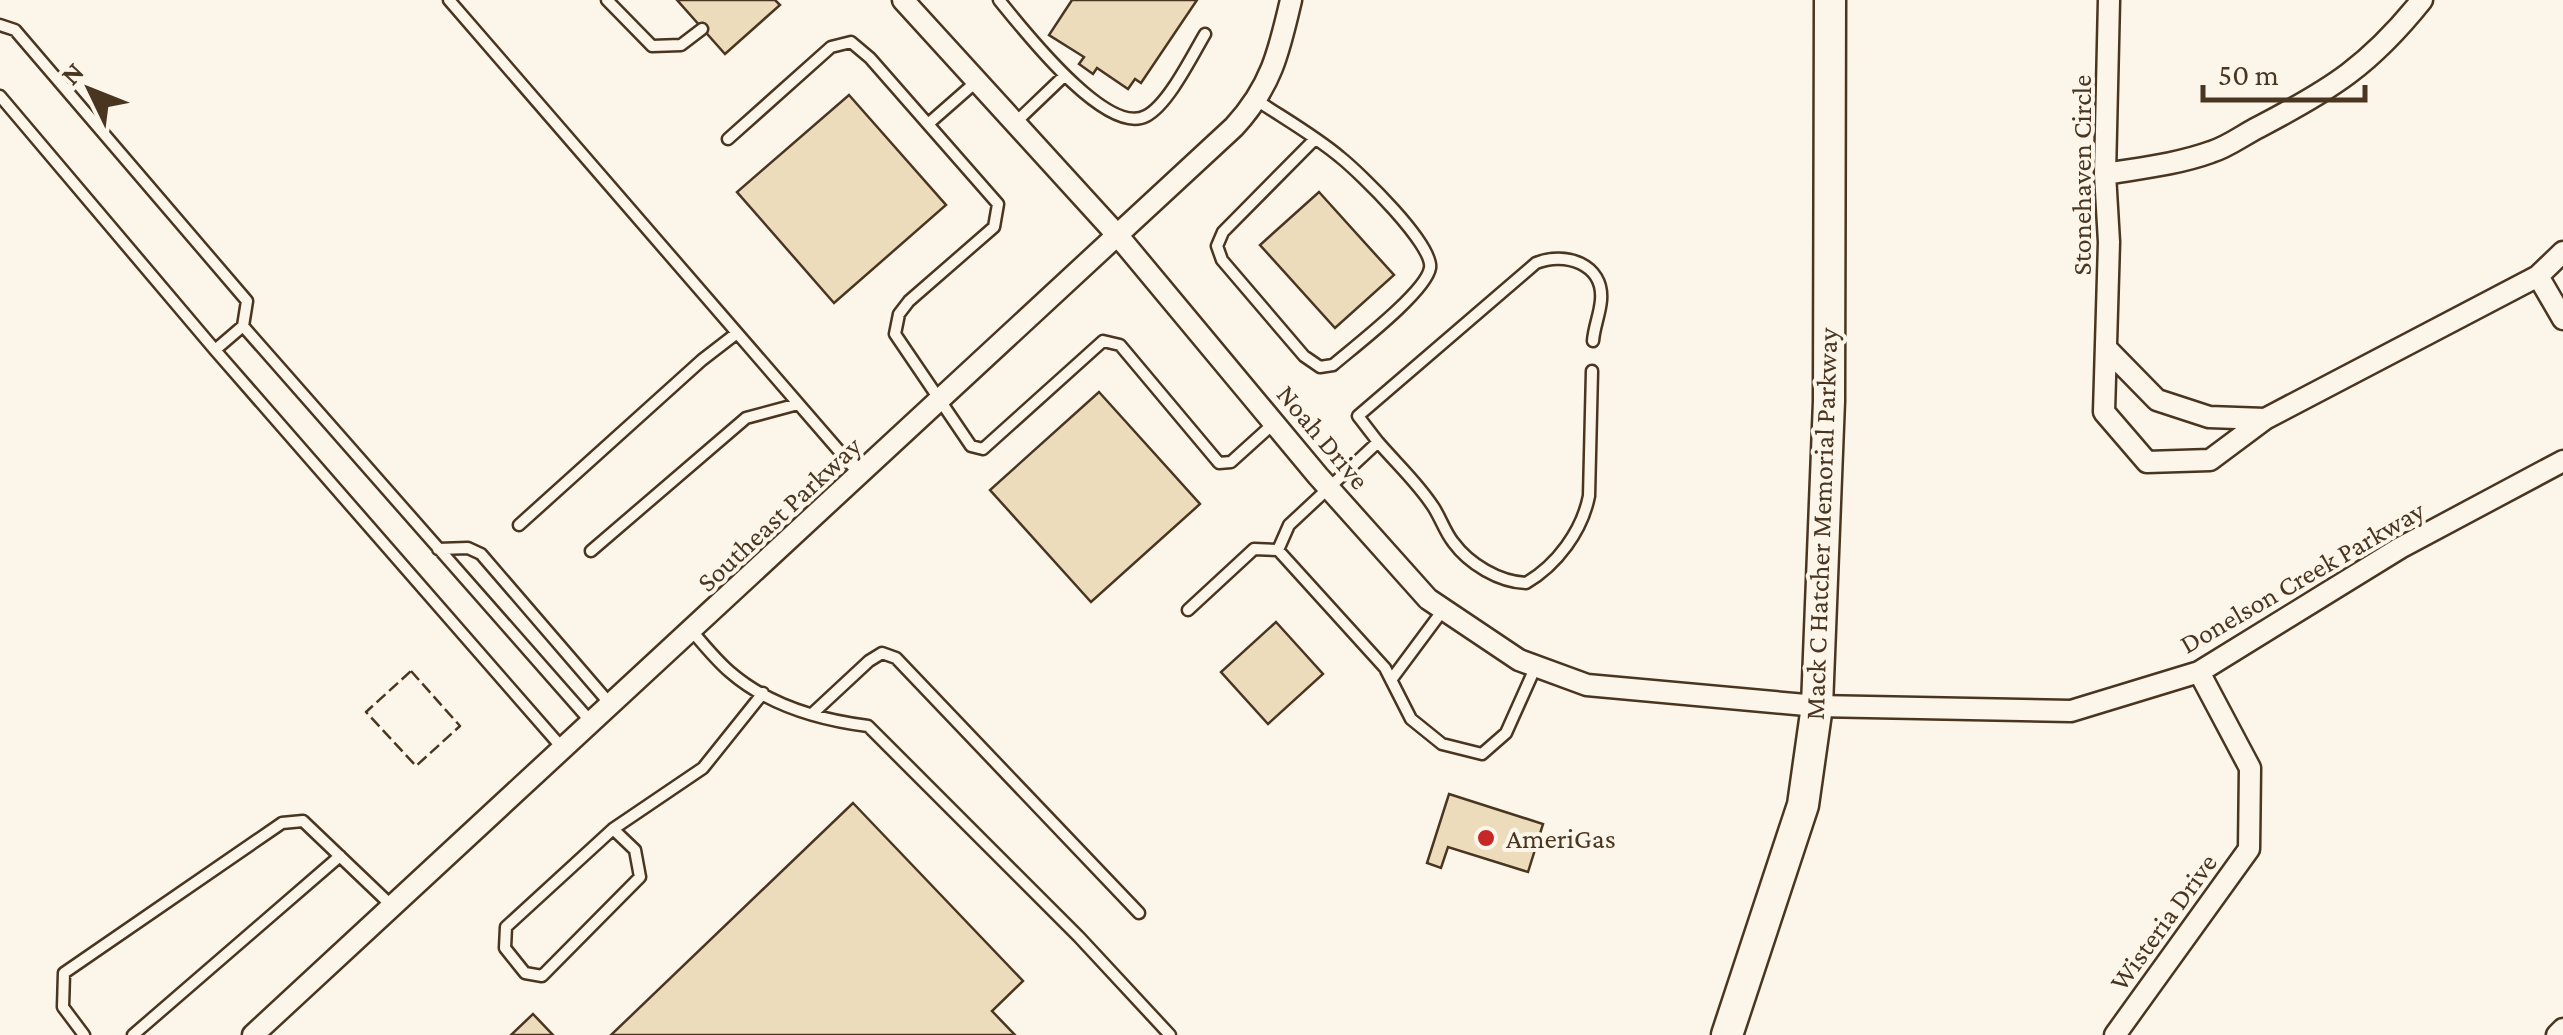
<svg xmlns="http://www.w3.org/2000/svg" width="2563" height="1035" font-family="'Crimson Pro',serif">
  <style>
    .building { fill: #ecdcbc; stroke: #4a3520; stroke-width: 2.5 }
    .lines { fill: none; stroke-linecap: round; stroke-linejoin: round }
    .lane-casing { stroke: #4a3520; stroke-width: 15 }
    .street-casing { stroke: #4a3520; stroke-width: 25 }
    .primary-casing { stroke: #4a3520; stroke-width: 35 }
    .lane { stroke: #fbf6e9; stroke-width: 10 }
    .street { stroke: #fbf6e9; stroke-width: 20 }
    .primary { stroke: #fbf6e9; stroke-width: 30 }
    .fence { stroke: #4a3520; stroke-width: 2.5; stroke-dasharray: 12 5; stroke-linecap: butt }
    .poi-dot { fill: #c62828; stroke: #fbf6e9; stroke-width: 4 }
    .labels { text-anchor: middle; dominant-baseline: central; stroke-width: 8; stroke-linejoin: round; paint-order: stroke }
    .street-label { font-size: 28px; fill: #4a3520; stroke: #fbf6e9 }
    .poi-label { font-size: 28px; fill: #4a3520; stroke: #fbf6e9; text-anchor: start }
  </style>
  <rect width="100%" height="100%" fill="#fbf6e9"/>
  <path class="building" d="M677,0H775L780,5L725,54Z
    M1072,0H1197L1141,83L1135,79L1128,89L1097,68L1093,74L1079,64L1084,57L1049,35Z
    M849,95L946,205L834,303L737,192Z
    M1319,192L1394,275L1335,328L1260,245Z
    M1099,392L1200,504L1091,602L990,490Z
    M1276,622L1323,674L1268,724L1221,672Z
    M1449,794L1543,824L1528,872L1448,847L1441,868L1427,863Z
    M853,803L1023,981L992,1011L1015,1035H611Z
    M533,1014L553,1035H511Z"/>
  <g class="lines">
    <defs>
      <path id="lane" d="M449,0L860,475
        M607,0L652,46L681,45L702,29
        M999,0C1022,28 1106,137 1146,116C1168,105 1192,56 1205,34
        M0,25L15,30L247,301L243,326L215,350
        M0,96L215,350L564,750
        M1258,101C1285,119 1315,136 1340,157C1360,173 1434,245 1430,268C1426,292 1354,347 1333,365L1320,367L1304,356L1222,260L1217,246L1223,232L1314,140
        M1015,123L1063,77
        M928,124L977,81
        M728,139L831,47L851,42L870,58L998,204L994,227L909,301L899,314L895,334L971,446L983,449L1103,341L1120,345L1219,463L1231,462L1273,424
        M243,326L592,723
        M1378,442L1358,416L1536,263C1565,251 1604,264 1601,300C1600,314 1594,327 1593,341
        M519,525L702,360L737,333
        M438,549L468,548L481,554L611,705
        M1278,550L1289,525L1378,442C1396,463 1419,484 1434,508C1441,519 1445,532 1453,542C1469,564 1499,582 1526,583C1557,565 1582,531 1589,496L1592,371
        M591,551L746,418L798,404
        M1188,610L1254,549L1278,550L1385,668L1411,719L1442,744L1482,754L1506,733L1536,666
        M692,631C704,645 716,660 730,672C768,705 820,720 868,726L1079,937L1170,1035
        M1391,680L1443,610
        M812,714L869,661L882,653L896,658L1139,913
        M613,829L635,850L640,877L542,976L525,973L505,948L506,927L613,829L703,768L763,693
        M84,1035L63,1007L64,973L282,823L303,821L393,907
        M133,1035L340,856"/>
      <path id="street" d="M903,0L1119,237L1318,476L1428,599L1519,660L1587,685L1817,706L2071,711L2199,672L2400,548L2563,461
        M2109,0L2105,174L2109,242L2104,412L2147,462L2210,460L2265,419L2538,276L2563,252
        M2105,174C2141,168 2178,164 2211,152C2228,147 2243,135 2259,127C2332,89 2370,65 2422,0
        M2538,276L2563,319
        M2108,350L2157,400L2209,417L2265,419
        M253,1035L1234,127C1271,87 1279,52 1291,0
        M2115,1035L2249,849L2250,768L2199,672
        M2557,1035L2563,1029"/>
      <path id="primary" d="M1727,1035L1803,805L1817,706L1829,401L1830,0"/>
    </defs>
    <use href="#lane" class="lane-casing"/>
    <use href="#street" class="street-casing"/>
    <use href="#primary" class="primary-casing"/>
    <use href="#lane" class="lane"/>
    <use href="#street" class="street"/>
    <use href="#primary" class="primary"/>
    <path class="fence" d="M411,671L460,726L416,766L366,712Z"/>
  </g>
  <circle class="poi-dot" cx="1486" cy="838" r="10"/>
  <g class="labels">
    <g class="street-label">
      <text transform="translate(2081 175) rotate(-90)">Stonehaven Circle</text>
      <text transform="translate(1323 437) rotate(50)">Noah Drive</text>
      <text transform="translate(779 514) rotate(-43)">Southeast Parkway</text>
      <text transform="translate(1821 524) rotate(-88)">Mack C Hatcher Memorial Parkway</text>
      <text transform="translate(2302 577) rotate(-30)">Donelson Creek Parkway</text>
      <text transform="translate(2163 922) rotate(-54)">Wisteria Drive</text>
    </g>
    <g class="poi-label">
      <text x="1506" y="838">AmeriGas</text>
    </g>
  </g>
  <g transform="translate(90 90) rotate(313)" stroke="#fbf6e9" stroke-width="8" paint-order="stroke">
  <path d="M0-8L18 38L0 25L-18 38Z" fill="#4a3520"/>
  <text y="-15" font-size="28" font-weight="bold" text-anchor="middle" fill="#4a3520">N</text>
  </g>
  <path d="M2203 85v15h162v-15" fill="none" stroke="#4a3520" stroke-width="5"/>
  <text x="2218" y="85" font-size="30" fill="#4a3520" stroke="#fbf6e9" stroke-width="8" paint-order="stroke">50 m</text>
</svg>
